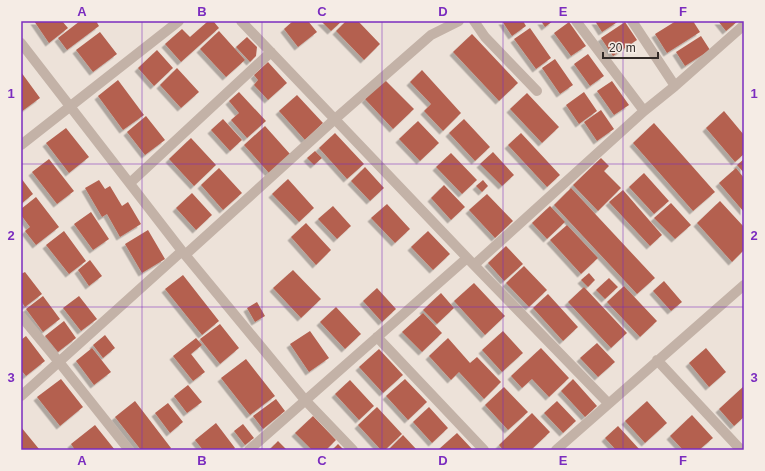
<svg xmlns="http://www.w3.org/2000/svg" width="765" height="471" font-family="Helvetica,sans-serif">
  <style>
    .building { fill: #b46150; filter: url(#shadow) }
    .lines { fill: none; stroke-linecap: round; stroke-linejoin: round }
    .minor { stroke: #c3b2a7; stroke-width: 10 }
    .grid { fill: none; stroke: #7b2cbf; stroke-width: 1; stroke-opacity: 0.55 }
    .neatline { fill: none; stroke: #7b2cbf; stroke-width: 1.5 }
    .grid-label { font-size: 13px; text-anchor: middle; font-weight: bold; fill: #7b2cbf }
  </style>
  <defs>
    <filter id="shadow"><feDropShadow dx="-3.5" dy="3.5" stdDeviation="0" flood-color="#0004"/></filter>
  </defs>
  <rect width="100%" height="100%" fill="#ede2d9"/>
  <path class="building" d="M34,21H62L68,28L49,43Z
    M80,21H96L99,26L67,50L58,38Z
    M293,21H308L317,32L298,47L284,29Z
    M321,21H342L331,31Z
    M346,21H358L380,44L364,60L336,31Z
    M502,21H523L526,26L512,36Z
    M541,21H553L545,27Z
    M595,21H619L602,32Z
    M676,21H693L700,32L667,53L655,34Z
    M718,21H738L726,31Z
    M207,22H214L219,28L181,62L165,44L182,29L190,37Z
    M569,22L586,46L571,56L554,33Z
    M625,22L637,40L613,56L601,38Z
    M530,28L551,58L536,69L514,39Z
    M219,31L245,60L226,77L200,49Z
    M100,32L117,54L93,72L76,50Z
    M472,34L518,83L499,101L453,52Z
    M701,36L710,50L685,66L676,52Z
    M247,37L257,47L256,56L250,62L236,47Z
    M157,50L173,68L154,86L138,68Z
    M588,54L604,76L590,86L574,64Z
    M555,59L573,85L560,94L542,68Z
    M268,62L287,83L268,100L254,85L258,80L254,75Z
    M177,68L199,92L181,108L160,85Z
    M422,70L461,113L443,131L424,111L431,104L410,82Z
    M21,72L40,98L21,112Z
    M118,80L144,115L123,130L98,96Z
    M385,80L414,109L393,129L365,99Z
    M612,81L629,105L614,115L597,91Z
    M239,92L266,121L247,138L231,120L239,113L229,101Z
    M584,92L597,111L579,124L566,105Z
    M527,93L559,127L542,143L510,109Z
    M297,95L323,123L305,140L279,111Z
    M601,110L614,129L597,141L584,122Z
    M724,111L744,135V154L735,162L706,128Z
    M146,116L165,140L145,155L127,132Z
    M223,119L242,140L230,151L211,130Z
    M464,119L490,147L475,161L449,133Z
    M418,121L439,143L420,161L399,139Z
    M654,123L715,192L693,211L633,143Z
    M265,126L290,154L269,173L244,145Z
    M66,128L89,157L69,173L46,143Z
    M335,133L364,164L347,179L319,148Z
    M521,133L560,175L547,187L508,145Z
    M191,138L216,165L194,186L169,159Z
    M315,151L322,158L314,165L307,158Z
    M493,152L514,175L502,186L480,164Z
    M451,153L477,180L462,194L436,167Z
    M601,158L609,166L604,171L621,188L598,211L573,185Z
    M49,159L74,191L57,204L32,172Z
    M744,159V173L737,165Z
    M365,167L384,188L370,201L351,181Z
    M219,168L242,193L223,210L201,185Z
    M736,168L744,178V212L719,183Z
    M644,173L669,201L654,214L629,187Z
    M21,178L33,194L21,204Z
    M288,179L314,208L299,222L272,194Z
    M99,180L105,189L110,186L122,206L128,202L141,224L120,237L107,214L102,217L85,188Z
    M483,180L488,186L482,192L476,186Z
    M444,185L465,207L451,220L431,198Z
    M571,188L655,278L637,294L554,205Z
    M623,190L662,235L650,246L609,202Z
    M192,193L212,215L196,230L176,208Z
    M487,194L513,221L495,238L469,210Z
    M36,197L59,227L36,245L25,231L30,227L21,215V209Z
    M720,201L744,227V250L732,262L697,223Z
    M671,203L691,225L675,239L654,218Z
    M387,204L410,229L395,243L371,218Z
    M333,206L351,226L337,239L318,219Z
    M550,206L565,222L547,239L532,223Z
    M91,212L109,239L93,250L74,224Z
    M306,223L331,250L316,265L291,237Z
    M567,225L598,258L581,274L550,240Z
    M148,230L165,259L142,273L125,244Z
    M64,231L86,261L69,274L46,245Z
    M428,231L450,254L433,270L411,247Z
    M506,246L523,264L504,281L488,263Z
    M90,260L102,276L89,286L78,270Z
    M524,266L547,290L529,307L506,283Z
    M293,270L321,299L301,318L273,288Z
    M25,272L42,294L25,307L21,301V274Z
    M589,273L595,280L588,287L581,280Z
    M183,275L219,321L202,335L165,289Z
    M609,278L618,287L605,299L596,290Z
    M664,281L682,302L671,311L653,291Z
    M474,283L505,316L485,335L454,301Z
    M624,286L657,321L640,337L607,302Z
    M584,287L627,333L611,348L568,302Z
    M377,288L396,309L382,322L363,301Z
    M441,293L454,308L437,324L423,310Z
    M548,294L578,327L563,341L533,308Z
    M43,296L60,319L43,332L26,309Z
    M79,296L97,319L81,331L63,308Z
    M257,302L265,316L255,322L247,308Z
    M336,307L361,334L345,349L320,322Z
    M423,313L442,333L422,352L402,332Z
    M64,321L76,338L58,352L45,336Z
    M220,324L239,348L220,364L200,339Z
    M310,331L329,358L309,372L290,344Z
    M503,331L523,353L502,372L482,350Z
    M105,335L115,348L103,358L93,345Z
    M26,336L45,361L26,376L21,370V340Z
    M196,338L202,345L191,354L205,372L193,381L173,356Z
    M448,338L470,363L477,357L501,382L484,399L459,372L451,380L429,356Z
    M597,343L615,362L598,377L580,358Z
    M92,348L111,372L94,385L76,361Z
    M541,348L569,378L549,397L532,379L522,388L511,376Z
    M706,348L726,372L709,387L689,363Z
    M379,349L403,375L383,393L359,367Z
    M246,359L275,396L250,415L221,378Z
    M61,379L83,407L60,426L37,397Z
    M405,379L427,402L408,420L386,396Z
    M573,379L597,406L585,417L561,391Z
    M350,380L374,406L359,420L335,394Z
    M188,385L202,402L187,413L174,396Z
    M744,386V417L734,426L719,409Z
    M504,387L528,412L508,430L485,405Z
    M276,399L285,411L263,429L253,416Z
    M135,401L171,448L169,450H141L115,417Z
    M557,401L576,421L563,433L544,413Z
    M647,401L667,423L645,443L625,421Z
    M168,403L183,422L170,433L155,413Z
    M377,407L402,434L385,450H381L358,425Z
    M429,407L448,428L432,443L413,422Z
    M532,413L550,432L531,450H503L499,445Z
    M692,415L713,438L699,450H683L670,436Z
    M313,416L336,440L326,450H312L295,433Z
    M216,423L235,448L233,450H203L195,440Z
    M243,424L254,438L245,445L234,431Z
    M95,425L115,450H75L71,444Z
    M618,426L640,450H616L605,438Z
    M21,427L39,449L37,450H21Z
    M457,433L473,450H438Z
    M403,435L417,450H388Z
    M278,441L287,450H269Z
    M338,444L344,450H332Z"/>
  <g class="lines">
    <path class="minor" d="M241,21L474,265L608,403
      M474,21L485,37L537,91
      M576,21L644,111
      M632,21L675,86
      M21,43L182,251L305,400L353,450
      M21,145L179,21
      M130,183L271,52
      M185,255L335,119L431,35L459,21
      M474,265L644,111L675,86L744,25
      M21,316L59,362L129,450
      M377,337L484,450
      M657,360L741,450
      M21,396L182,251
      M249,450L467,258
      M556,450L744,285"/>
  </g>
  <path class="grid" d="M142,21V450M262,21V450M382,21V450M503,21V450M623,21V450M21,164H744M21,307H744"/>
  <rect width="765" height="471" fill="none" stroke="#f5ece5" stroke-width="44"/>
  <path d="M603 52v6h55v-6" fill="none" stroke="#312926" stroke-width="2"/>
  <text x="609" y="52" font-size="12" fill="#312926" stroke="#f5ece5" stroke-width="3" paint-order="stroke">20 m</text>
  <rect x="22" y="22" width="721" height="427" class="neatline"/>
  <g class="grid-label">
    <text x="82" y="16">A</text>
    <text x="202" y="16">B</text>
    <text x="322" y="16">C</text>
    <text x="443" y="16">D</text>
    <text x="563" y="16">E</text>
    <text x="683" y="16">F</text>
    <text x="11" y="98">1</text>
    <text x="754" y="98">1</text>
    <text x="11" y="240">2</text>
    <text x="754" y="240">2</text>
    <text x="11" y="382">3</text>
    <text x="754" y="382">3</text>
    <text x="82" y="465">A</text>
    <text x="202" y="465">B</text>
    <text x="322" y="465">C</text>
    <text x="443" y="465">D</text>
    <text x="563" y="465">E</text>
    <text x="683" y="465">F</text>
  </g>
</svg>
